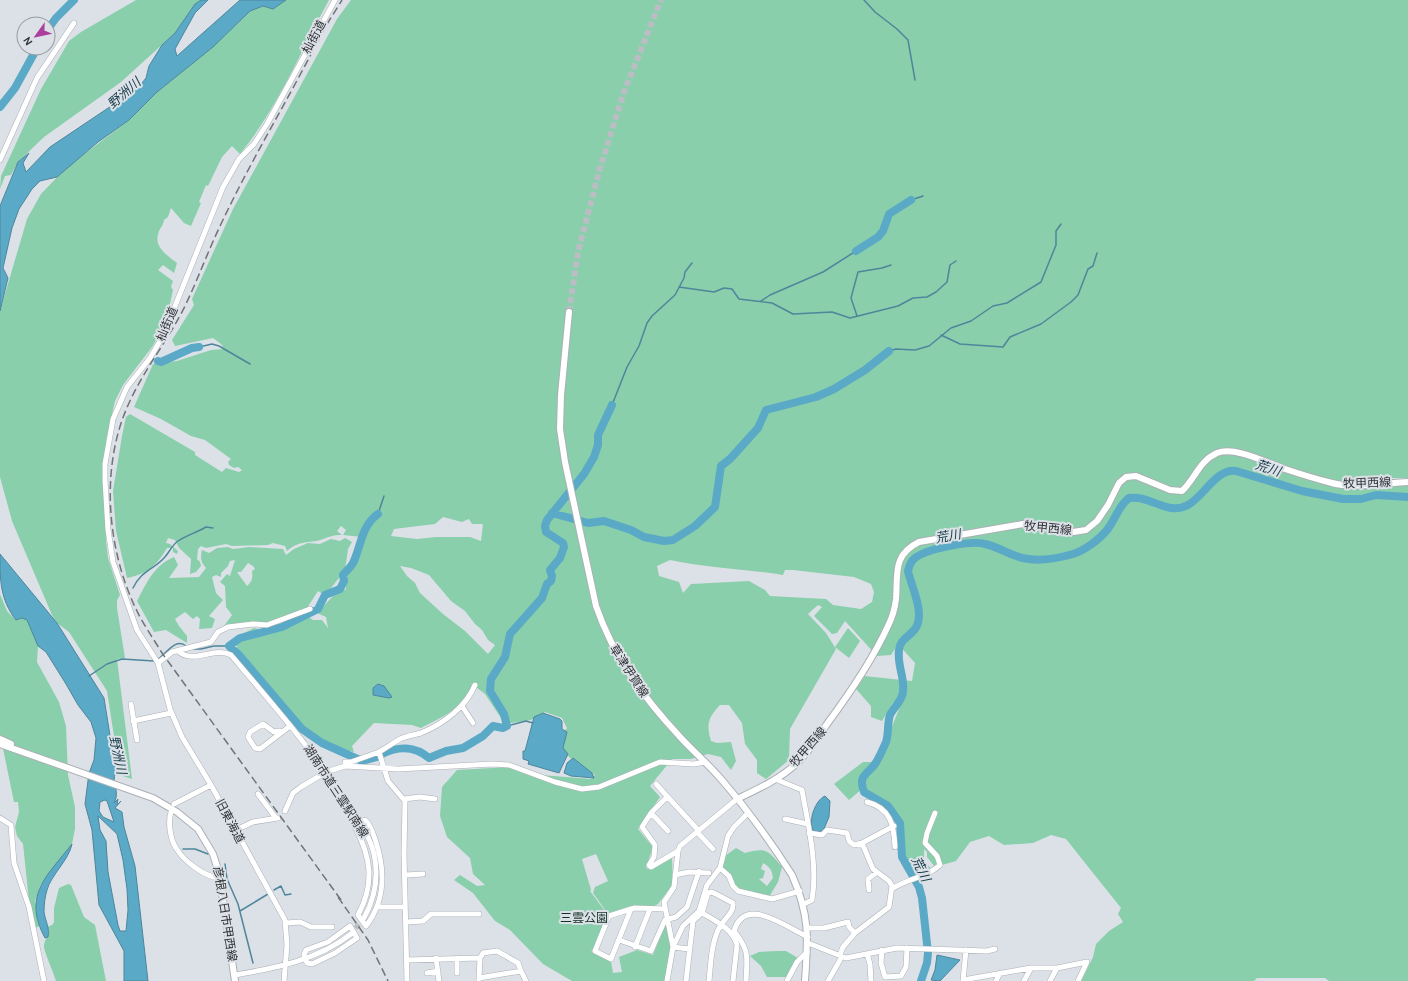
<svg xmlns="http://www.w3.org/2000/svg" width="1408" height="981" font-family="Karla,'Noto Sans JP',sans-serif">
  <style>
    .green { fill: #89cfab; fill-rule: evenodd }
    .water { fill: #5aa9c7; stroke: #4e869c; fill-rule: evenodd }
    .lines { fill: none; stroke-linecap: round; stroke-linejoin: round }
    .stream { stroke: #4e869c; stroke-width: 1.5 }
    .river { stroke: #5aa9c7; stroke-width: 8 }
    .minor-tunnel { stroke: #babec4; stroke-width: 5; stroke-dasharray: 5 2.5; stroke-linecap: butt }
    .major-tunnel { stroke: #babec4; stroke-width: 6; stroke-dasharray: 6 3; stroke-linecap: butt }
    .minor-casing { stroke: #abb0b5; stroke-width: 6 }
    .major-casing { stroke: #abb0b5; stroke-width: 8 }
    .minor { stroke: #fff; stroke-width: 5 }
    .major { stroke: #fff; stroke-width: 6 }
    .rail { stroke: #707377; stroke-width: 1.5; stroke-dasharray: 8 4; stroke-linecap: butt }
    .labels { text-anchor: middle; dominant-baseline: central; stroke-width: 4; stroke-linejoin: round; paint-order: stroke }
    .street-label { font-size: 12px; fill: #313336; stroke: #dce1e7 }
    .park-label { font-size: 12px; fill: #133425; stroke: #dce1e7 }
    .water-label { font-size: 13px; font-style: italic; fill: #143946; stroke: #dce1e7 }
  </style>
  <rect width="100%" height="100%" fill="#dce1e7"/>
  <path class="green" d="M136,0H201L195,4L175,33L121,82L44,137L18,162L11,175L5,176L0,189L1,176L41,89L69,41L81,32Z
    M286,0H329C301,51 277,109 240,154L232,146L222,157L208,186L206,185L199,202L201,203L191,226L184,223L171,208L168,217L164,220C163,227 159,228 158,235C154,247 169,257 177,263L174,273L163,265L158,270L173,281L171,287L173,290L168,313L161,332L152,347L123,385L115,401L107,436L104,460L106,541L108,558L120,595L117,600V608L125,658L117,659L132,779L120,775L107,691L69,632L57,623L52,615L12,521L0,477V311L27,219L41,194L66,168L129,120L157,92L213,47L250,11L263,6L273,9Z
    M351,0H1408V478H1381L1375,482L1408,484V981H1329L1325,978H1257L1254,981H1081L1093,957L1096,944L1109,931L1123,922L1118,914L1121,908L1066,839L1051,835L1033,843L1004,845L989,836L970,842L956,861L935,867L927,857V852L924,849V859L919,862L920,868L928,865L931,869L912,877L901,859L898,821L882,800L863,788L849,800L834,784L863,762H875C888,743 893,721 903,700L893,703L882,721L871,717V706L856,689L864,676L912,681L915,663L898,644L891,655L877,656L845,621L837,633L832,634L814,616L822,607L818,605L808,614L826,633L836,649L790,729L789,760L766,779L757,773V760L745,744L742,723L729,705H720C708,718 706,724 711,741L717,743L731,742L736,761L731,770L721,757L708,754L691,759H672L650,786L660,797L638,829L653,847L646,868L651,870L672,858L673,884L658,904L652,907H629L608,914L593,893L595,887L608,881L596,854L582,859L591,890L590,891L608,915L594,949L591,950L611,961L613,973L622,972L619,957L637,950L653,955L666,922L671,944L665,981H572L543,964L510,930L495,921L473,893L454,880L460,875L477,886L485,885L473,874L470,858L447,837L440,816L442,787L457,770L511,767L528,774L591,779L595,775L569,757L556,741L567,728L562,718L545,712L531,720L505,724L485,694L472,684C463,710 443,716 421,728L412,725L374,723L352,746L354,752C337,749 324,746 310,736L247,664L237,652V639L240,635L254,628L262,630L275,628L303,613L313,620H322L328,628L326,617L317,613L334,595L346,589L345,581L364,540L362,537L343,535L346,530L341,526L337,531L342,535C332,535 329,537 320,540C305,544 300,540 287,551L285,546L273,543L268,545L232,546L226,544L206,548L201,546L198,549L197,559L200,562L201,566L196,572L190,574L191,559L179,548L175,540L168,538L166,543L170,544L178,551L177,554L173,552V548H167C157,565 147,574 127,578L116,531L113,491L122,436L126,417L130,414L195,452V455L222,472L226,468L239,472L242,470L238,467L234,468L229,465L228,462L231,459L205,440L191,436L161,419L134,407L153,364L177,361L211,350L224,349L221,344L213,338L175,346L172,340L194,305L192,299L233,209L337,19ZM443,517L462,522L469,519L472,524H483L481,541L470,537H436L417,539L391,536L394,529L435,524ZM670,560C708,568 745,569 783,575L785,570H793L854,577L871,584L874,592L872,602L861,609L833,605L826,599L770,596L765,590L749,581L691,584L683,593L679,582L659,576L657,566ZM400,566L411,568L429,575L451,601L465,611L475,624L482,630L488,640L495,645L488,654L465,631L443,614L420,593L415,583L407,576Z
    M345,538L352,542L348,549L345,570L328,592L321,593L318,591L307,608L289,615L277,625L261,623L224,626L232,615L226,607L225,586L220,582L227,574L230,576L235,560L230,561L228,566L221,573V577L216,575L212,577L216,593L223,600L209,616L215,619L212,628L199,629L200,619L197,616L193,619L185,612L175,619L179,626L187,636V643L166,630L154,632L137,601C147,583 153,566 174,557L178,565L169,578L199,577L206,568C201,563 200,557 202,550L209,553L217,548L228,547L233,549L249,547L283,549L286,555L294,549L308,543L320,544L331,539L340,541ZM248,563L253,566L255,569L252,571C253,578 252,582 247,586L237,572H241Z
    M0,594L7,611L16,620L22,618L27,620L33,630L38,646L37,662L59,702L66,726L68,775L75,807V829L72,844L40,886L35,901L40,926L35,928L29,901L23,844L17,836L15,827L19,812L18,802H14L0,734Z
    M848,628L860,641L849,658L835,647Z
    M736,848L745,853C766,847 768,850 782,867L778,882L769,897L737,888L722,868L725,856ZM763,863C770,867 772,870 773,878L767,886L759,879L763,878L765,871L761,869Z
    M68,884L71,885L84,917L95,925L106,981H56C54,974 44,951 44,947C44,941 47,938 49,932L47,927L52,925L54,922V908L59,888Z
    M777,951H786L798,958L787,977H767L761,966L750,956L759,952Z"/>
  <path class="water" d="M201,0H208L195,13L175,49L177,56L240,0H286L273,9L263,6L250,11L213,47L157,92L129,120L98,142L57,177L40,181L32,189L19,209L12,228L3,268L8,278L0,311V206L18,162L29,153L23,163L26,172L50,147L138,88L146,78L149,66L162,45L175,33L195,4Z
    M0,554L57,623L104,698L116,773C110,782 121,791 114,803L118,799L117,805L121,801L115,808L122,812L124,827L135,866L148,981H124V951L99,905L92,830L85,804L89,773L94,760L96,738L91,722L78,705L66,684L46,652L38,646L27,620L22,618L16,620C0,599 0,581 0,554ZM105,800L107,801L114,822L103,817L99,811L100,802ZM98,816L117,834L123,860L127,889L128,910L126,931H120L118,925L108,872L106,841L100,830Z
    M378,684L384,686L392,697L389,698L373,695V688Z
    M543,713L560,719L562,721V729L567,732L563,748L568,754L559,773L528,764L529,761L523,759V751H525L534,717Z
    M573,758L592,773L594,778L571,776L564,773L567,763Z
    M825,796L830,801L829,817L823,831L814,832C807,823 815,800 825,796Z
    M72,844C69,860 51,875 47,890C45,896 44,905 44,912C45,920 50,928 48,937L45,938C22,895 47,876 72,844Z
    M937,955L960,960L940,981L931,980L935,970Z"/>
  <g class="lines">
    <path class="stream" d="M864,0L875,12L897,29L908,40L915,80
      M911,200L923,196
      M679,287L714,292L724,288L732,289L739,299L772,303L793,314L832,312L850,318L898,306L913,298L927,297L936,292L947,282L950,265L956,261
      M761,301L770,295L823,272L856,251
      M857,316L851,298L858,272L882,268L891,265
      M941,335L960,344L1003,347L1010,337L1041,324L1071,302L1078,295L1088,269L1093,266L1097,253
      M199,347L212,344L219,346L250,364
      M889,351L896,349L915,350L929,346L951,328L971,321L993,306L1007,303L1041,282L1056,245V231L1061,224
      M612,405L627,367L639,346L647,323L652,316L675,295L684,278L685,272L692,263
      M378,514L384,496
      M133,588C141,571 153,570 164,558C169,553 172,545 178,541C187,535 196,533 206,527L213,528
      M191,649H201L214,646H229
      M157,660C166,654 176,637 186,646
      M89,676L107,664L122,659L154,661
      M507,726L526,721L533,723
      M183,849H195L208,854
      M225,864L227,879L238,904L253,963
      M274,890L281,886L285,895L291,894
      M240,911L268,894"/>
    <path class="river" d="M48,29L56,18L74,0
      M0,107L15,88L37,48
      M856,251L878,237L883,231L889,214L911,200
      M158,361L161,362L192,348L199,347
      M552,513L588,523L604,521L631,530L644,537L664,541L673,540L695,526L715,507L721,466L730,459L758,428L766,410L816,397L834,389L865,370L889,351
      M382,754C398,746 415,746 429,758L446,751L463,748L483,736L493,726L503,728L507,726L504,714L490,691L491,679L505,657L510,634L542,598L547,584L551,581L552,576L550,570L560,558L564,547L563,543L546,532L545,526L547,520L584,474L594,457L598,445V435L612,405
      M377,757L362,761L322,743L302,729L239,655L229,646L240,638L282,627L318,609L325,595L340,589L344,581L343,575C346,571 351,567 353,563C361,547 361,526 378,514
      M921,981L927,963L928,953L922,898L919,887L902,857L900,823L888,806L864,792C858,775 866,776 875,764C879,758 883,749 886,742C889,733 887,724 890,715C894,707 902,701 903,692C905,677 897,666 899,650C900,639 909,637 915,629C926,614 911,586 908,571C909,566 911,561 915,558C926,549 971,540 985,544C1000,547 1011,557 1028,559C1042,561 1059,558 1073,554C1085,550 1099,540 1107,530C1116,519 1118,506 1129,498C1151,495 1167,516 1188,505C1203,497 1218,467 1236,471L1302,491L1343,499H1361L1376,495L1408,497"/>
    <path class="minor-tunnel" d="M351,934L364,918"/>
    <path class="major-tunnel" d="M569,312L578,252L600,168L624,92L661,0"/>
    <defs>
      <path id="minor" d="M0,160L37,78L74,23
        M178,651C193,665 214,646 231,655C270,701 310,747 344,798C355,815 369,833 374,854C379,877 375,898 364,918
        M158,663L172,652L211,642L218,632L228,627L253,624L267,625L310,609
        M131,704L137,740
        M462,706L473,723
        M133,721L171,713
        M280,731L274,732L263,724L250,732L248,737L255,748L260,749L290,726
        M345,762H351L379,752
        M775,779L802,790C808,825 818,864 812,900L804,904
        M656,784L699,831
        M258,794L276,818
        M667,797L651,813L642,827L655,845L654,857L649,865L651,867L678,851
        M404,799L420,797L435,799
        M867,802C891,808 894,826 895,847
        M174,804L211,785
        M285,811L293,793L301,787L326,772L345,766L398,769L492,764L509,765L555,782L582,789L599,787L660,762L694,764L705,762
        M171,812C168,822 170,839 176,848C184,861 205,878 221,878
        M651,813L668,831
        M0,818L11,825L14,863L29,907L44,981
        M785,819L808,824
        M365,820C370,824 373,833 375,839C385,868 386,900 366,926L358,915C375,884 371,857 355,827L359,822Z
        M236,830L253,822L278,818
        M697,832L713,849
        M809,833L822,835L827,830L847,833L849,841L854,845L862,843L873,869L889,881L892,886L889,907L855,933L843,947L841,952L840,960L828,981
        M862,843L894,826
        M720,868L729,876L733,886L738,891L772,899L800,891
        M405,875L423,874
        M675,875L689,872L709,873
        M892,889C906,879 926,878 940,865L937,856L925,843L927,833L935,813
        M869,890L868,879L877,872
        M377,907H405
        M631,909L611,959L595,951L609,916L631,909L635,908L665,909
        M702,913C716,921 733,929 737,945L733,981
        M406,922L423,921L431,914H479
        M286,923L300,922L311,927H332
        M350,926L357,938L335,953L312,964L307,963L304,955L306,950L328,942Z
        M808,928H824L848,922L849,927L855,933
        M619,940L651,951L665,920L676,917L687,907L699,871
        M808,943L846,958L897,948L987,951L995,949
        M635,947L650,909
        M689,949L673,947L683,926L699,911L707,885L720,868L728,836L734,827L748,813
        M882,950L881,963L885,977L901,976L906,967L907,948
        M867,954L870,964L871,981
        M436,958L439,981
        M407,960L480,958
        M521,971L526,981
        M427,973L438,971
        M457,973V958
        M235,975C276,968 318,960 351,934
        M963,980L1031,968H1057L1087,962L1078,981
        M284,981L287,945L285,920L211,785L182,737L170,709L158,663L137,630L113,562L108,530L105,480V464L113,419L127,387L150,358L163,336L223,187L239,159L254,144L267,124L335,0
        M407,981L404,854L405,801L388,781L379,752C386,748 393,743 400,739C407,736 414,735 421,733C443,724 466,707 475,685
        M479,981V978L480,958L483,953L497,951L518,963L521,971L479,978
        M667,981L673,947L664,902L674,887L678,851L680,846L737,799
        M686,981L693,921L702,913L708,893L712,892L733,903C734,913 725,918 720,926C711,943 711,962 709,981
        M746,981C747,957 750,951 734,931C745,894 787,928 808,937
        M787,981L797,962L807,952
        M963,981L966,950
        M996,981L1000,973
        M1024,981L1031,968
        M1050,981L1057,968"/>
      <path id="major" d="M569,312L561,395L560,429L565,462L596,606C614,658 643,697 681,738C694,752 709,765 721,779C747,809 771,842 792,875C810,915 808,939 805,981
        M0,739L11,744
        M0,744L153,798L177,812L198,829L213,854L219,873L235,981
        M737,799C758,789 780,779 797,763C809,752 818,737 827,724C850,693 872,661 888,626C892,618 895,608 896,599C898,575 892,555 919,542L1023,524L1073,532L1086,530L1097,521L1108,505L1119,483L1126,477L1136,476L1170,490L1182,491C1195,479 1199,461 1217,453C1235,446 1267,463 1285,469C1300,474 1316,479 1332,483C1353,489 1385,483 1408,482"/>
    </defs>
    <use href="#minor" class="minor-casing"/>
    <use href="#major" class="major-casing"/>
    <use href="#minor" class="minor"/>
    <use href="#major" class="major"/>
    <path class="rail" d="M338,897L368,940L388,981
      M341,900L162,653C153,638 143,624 136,609C106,547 100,463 130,401C145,368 169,339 185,306C198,279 208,251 221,224C252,158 291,95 324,29L342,0"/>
  </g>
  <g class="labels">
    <g class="street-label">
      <text transform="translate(314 37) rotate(-62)">杣街道</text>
      <text transform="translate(167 324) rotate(-67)">杣街道</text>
      <text transform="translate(1367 483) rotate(-2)">牧甲西線</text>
      <text transform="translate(1048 528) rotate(6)">牧甲西線</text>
      <text transform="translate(629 671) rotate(57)">草津伊賀線</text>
      <text transform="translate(808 747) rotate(-49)">牧甲西線</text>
      <text transform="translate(336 791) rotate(57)">湖南市道三雲駅南線</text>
      <text transform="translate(230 821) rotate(62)">旧東海道</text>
      <text transform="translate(225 914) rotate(81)">彦根八日市甲西線</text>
    </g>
    <g class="park-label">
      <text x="584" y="918">三雲公園</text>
    </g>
    <g class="water-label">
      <text transform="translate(124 93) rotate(-41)">野洲川</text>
      <text transform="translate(1268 468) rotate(18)">荒川</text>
      <text transform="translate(948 536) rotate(-10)">荒川</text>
      <text transform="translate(118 755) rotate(78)">野洲川</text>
      <text transform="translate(921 869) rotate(64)">荒川</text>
    </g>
  </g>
  <g transform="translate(36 36) rotate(237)"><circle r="19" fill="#dce1e7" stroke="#989ba0"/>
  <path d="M0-3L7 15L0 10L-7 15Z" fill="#ac3e9d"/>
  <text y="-6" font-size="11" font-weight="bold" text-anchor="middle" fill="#313336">N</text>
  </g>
</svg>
